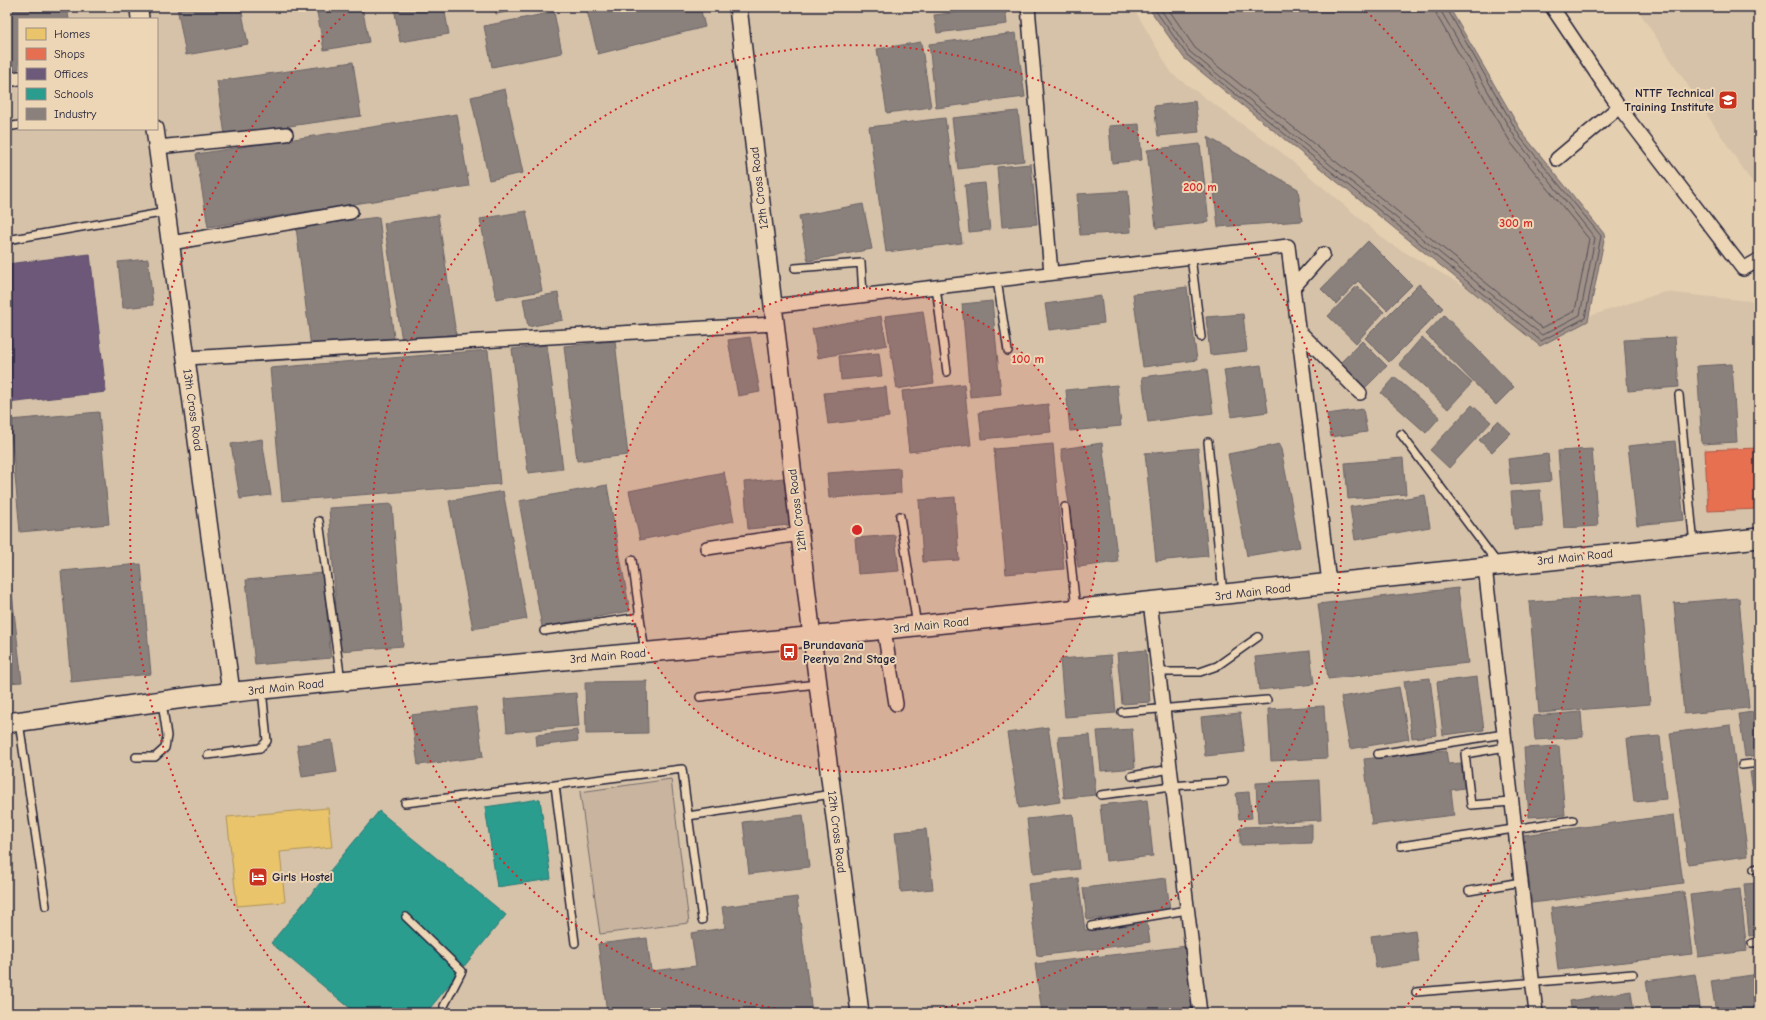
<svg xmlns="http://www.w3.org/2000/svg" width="1766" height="1020" font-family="'Comic Neue',sans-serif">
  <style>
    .built { fill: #d6c2a8; fill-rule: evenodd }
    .green { fill: #c9b59f; stroke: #766c6d }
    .water { fill: #9f9187; stroke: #6d6569 }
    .homes { fill: #e9c46a; stroke: #ad935c }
    .shops { fill: #e76f51; stroke: #ac584a }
    .offices { fill: #6d597a; stroke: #564867 }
    .schools { fill: #2a9d8f; stroke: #287876 }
    .industry { fill: #8a817c; stroke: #6b6468 }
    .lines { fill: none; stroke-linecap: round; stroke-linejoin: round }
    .shore { stroke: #544e59; stroke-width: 1 }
    .service-casing { stroke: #22223b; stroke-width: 10 }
    .minor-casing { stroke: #22223b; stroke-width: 16 }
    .tertiary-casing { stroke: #22223b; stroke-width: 20 }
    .secondary-casing { stroke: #22223b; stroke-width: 22 }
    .service { stroke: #edd6b6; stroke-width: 7 }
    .minor { stroke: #edd6b6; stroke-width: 13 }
    .tertiary { stroke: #edd6b6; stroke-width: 17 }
    .secondary { stroke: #edd6b6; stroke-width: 19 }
    .ring { fill: none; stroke: #d62828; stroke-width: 2; stroke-dasharray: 2 4 }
    .labels { text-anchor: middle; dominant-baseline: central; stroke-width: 4; stroke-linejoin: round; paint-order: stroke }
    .poi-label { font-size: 12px; font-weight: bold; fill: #22223b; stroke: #edd6b6; text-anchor: start }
    .street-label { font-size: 12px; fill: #22223b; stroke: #edd6b6 }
    .centre { fill: #d62828; stroke: #edd6b6; stroke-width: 2 }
    .ring-label { font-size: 12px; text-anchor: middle; font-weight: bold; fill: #d62828; stroke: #edd6b6; stroke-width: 4; stroke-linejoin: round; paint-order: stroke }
  </style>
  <rect width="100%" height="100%" fill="#e5cfb1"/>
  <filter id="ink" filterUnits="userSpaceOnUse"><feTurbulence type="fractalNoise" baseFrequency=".025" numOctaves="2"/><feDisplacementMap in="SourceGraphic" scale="8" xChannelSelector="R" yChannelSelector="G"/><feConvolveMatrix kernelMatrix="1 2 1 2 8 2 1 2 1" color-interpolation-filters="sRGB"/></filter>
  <g filter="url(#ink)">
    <path class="built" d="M7,7H1133L1172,74L1281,152L1389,243L1547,334L1593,315L1664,292L1759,302V1013H7ZM19,19H157V129H19Z
      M1636,7H1759V193Z"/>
    <path class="green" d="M671,779L689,923L600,934L580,792Z"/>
    <path class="water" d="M1148,7H1449L1523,134L1605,235L1588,321L1540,346L1184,58Z"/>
    <path class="homes" d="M328,808L332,847L280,852L285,902L237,906L227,817Z"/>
    <path class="shops" d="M1759,448V509L1708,511L1705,450Z"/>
    <path class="offices" d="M90,254L106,392L7,403V264Z"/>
    <path class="schools" d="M540,799L551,879L497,887L485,807Z
      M379,811L506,915L426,1013H356L271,943Z"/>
    <path class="industry" d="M7,7H67L69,19H19V69L7,70Z
      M177,7H241L248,44L186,55Z
      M316,7H362L369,42L324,50Z
      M394,7H444L449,34L400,42Z
      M495,7H534L496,14Z
      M586,7H700L705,27L598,54Z
      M934,7H956L935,10Z
      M1005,7L1007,24L937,33L934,15Z
      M554,12L562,53L492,67L484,26Z
      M1016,33L1025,97L936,108L929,44Z
      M921,42L931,107L887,113L877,49Z
      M353,62L361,116L225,135L217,81Z
      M505,89L523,173L489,180L471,97Z
      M1195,101L1199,132L1158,136L1154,106Z
      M1018,111L1024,161L958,169L952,118Z
      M457,114L469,186L208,227L196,154Z
      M945,118L962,243L886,252L869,127Z
      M1139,124L1142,160L1112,163L1109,126Z
      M1208,137L1298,189L1302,221L1218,227Z
      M1200,144L1209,222L1156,228L1147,150Z
      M1031,164L1037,224L1002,227L997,167Z
      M985,183L990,230L969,232L965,185Z
      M1128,191L1131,232L1080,235L1077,194Z
      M863,204L872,249L808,261L799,216Z
      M526,211L542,291L496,299L480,219Z
      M438,215L456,334L402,341L384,223Z
      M379,217L394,338L311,348L296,227Z
      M1368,241L1412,285L1387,310L1358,281L1336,304L1321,289Z
      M148,259L153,305L123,308L118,262Z
      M1419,284L1443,308L1389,362L1365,338Z
      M1357,286L1384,312L1356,343L1328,316Z
      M1187,287L1197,360L1143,367L1133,294Z
      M558,293L563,320L528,327L523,299Z
      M1101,296L1104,323L1049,330L1045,304Z
      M992,301L1001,394L970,397L962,304Z
      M923,311L934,383L897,389L885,316Z
      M1243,314L1247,351L1210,355L1206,317Z
      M1444,315L1514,387L1496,405L1426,334Z
      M881,316L887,345L818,358L812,329Z
      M750,337L760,392L738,396L728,340Z
      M1422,337L1472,383L1448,409L1399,364Z
      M1675,337L1679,387L1628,391L1624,340Z
      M615,341L628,455L577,461L564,346Z
      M1362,341L1387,366L1365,388L1340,363Z
      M547,345L563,469L528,473L512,349Z
      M488,350L500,484L282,501L270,368Z
      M879,353L882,376L841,380L839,356Z
      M1732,364L1737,442L1702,444L1697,366Z
      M1261,365L1268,412L1231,417L1224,370Z
      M1207,369L1213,413L1148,422L1142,377Z
      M1395,377L1440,417L1426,433L1381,393Z
      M964,384L971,445L909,452L902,391Z
      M1117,385L1121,426L1070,431L1066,390Z
      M886,387L889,417L828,424L824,393Z
      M1048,404L1051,432L982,439L979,412Z
      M1472,405L1491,422L1449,468L1430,450Z
      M1363,409L1367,432L1331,437L1327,414Z
      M99,412L109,524L20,532L10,420Z
      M1498,421L1511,433L1492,452L1479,440Z
      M262,439L271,495L240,499L231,444Z
      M1675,441L1684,520L1637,525L1628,446Z
      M1102,443L1118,562L1078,567L1061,449Z
      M1053,444L1064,569L1006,574L994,449Z
      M1280,444L1300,547L1247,556L1228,454Z
      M1198,448L1208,556L1156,561L1145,453Z
      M1592,449L1598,526L1564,528L1558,451Z
      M1548,454L1551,481L1511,485L1508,459Z
      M1403,458L1406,494L1348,499L1345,463Z
      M900,468L901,493L829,498L827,473Z
      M724,472L734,521L640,540L629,491Z
      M784,478L789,525L748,529L744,482Z
      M607,485L630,611L542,627L519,501Z
      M1540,490L1543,527L1514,529L1511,492Z
      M503,491L527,619L473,629L449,501Z
      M1425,495L1430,527L1355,540L1350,507Z
      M955,497L959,560L923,562L919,500Z
      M392,504L403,646L339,651L329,508Z
      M895,535L899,571L858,574L855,538Z
      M141,564L151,674L71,682L61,571Z
      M323,573L331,658L255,665L246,580Z
      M11,585L22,682L7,683V586Z
      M1458,588L1468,663L1328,679L1318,604Z
      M1640,594L1650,704L1539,713L1529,602Z
      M1739,598L1749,708L1684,714L1674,603Z
      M1146,650L1150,702L1122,704L1117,653Z
      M1310,651L1314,684L1259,690L1255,657Z
      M1111,655L1116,713L1065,717L1060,659Z
      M1477,677L1484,730L1443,735L1437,682Z
      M1430,678L1437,735L1412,738L1404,681Z
      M647,681L648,733L586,734L585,682Z
      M1399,687L1409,739L1350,749L1341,697Z
      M576,693L579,726L507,732L504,699Z
      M1324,706L1327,758L1271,761L1268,709Z
      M476,707L483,757L418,765L411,715Z
      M1759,711V755L1745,757L1739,714Z
      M1581,712L1583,737L1535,740L1533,716Z
      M1240,713L1245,752L1205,756L1201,717Z
      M1730,725L1748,856L1688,864L1670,733Z
      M1048,727L1060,802L1019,808L1007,733Z
      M1132,729L1135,768L1101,771L1097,731Z
      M577,730L578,741L537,746L536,735Z
      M1090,735L1096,795L1064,798L1058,737Z
      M1660,736L1666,799L1634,802L1627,739Z
      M332,740L337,772L302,777L297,745Z
      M1559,746L1565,815L1529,817L1524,748Z
      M1446,750L1448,764L1461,763L1464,788L1451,790L1454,815L1372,825L1364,759Z
      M1759,770V831L1750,772Z
      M1319,780L1321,820L1258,823L1256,783Z
      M1249,792L1252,818L1239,819L1236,793Z
      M1147,800L1153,856L1106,861L1100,805Z
      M1073,814L1079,869L1033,874L1027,819Z
      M803,815L809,867L749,874L743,822Z
      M1674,815L1683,883L1532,903L1523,835Z
      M1312,825V843L1240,845V827Z
      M926,829L933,889L901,892L895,832Z
      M1078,878L1085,930L1147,923L1150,942L1037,956L1028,884Z
      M1166,878L1170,910L1087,920L1083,888Z
      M1759,883V935L1749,936L1744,884Z
      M1740,889L1747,951L1698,957L1690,895Z
      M1684,892L1692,954L1558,970L1551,908Z
      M797,897L812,1013H607L598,944L647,938L651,971L696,966L691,933L725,928L722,907Z
      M1415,930L1419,962L1376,968L1371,936Z
      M1187,946L1195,1013H1042L1035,964Z
      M1695,974L1701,1013H1651L1646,981Z
      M1759,974V1013H1716L1711,981Z
      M1631,991L1634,1013H1572L1570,1001Z"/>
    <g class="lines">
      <path class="shore" d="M1153,7L1187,55L1541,341L1585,318L1601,236L1520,137L1446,7
        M1159,7L1190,52L1542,335L1580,315L1595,238L1516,139L1442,13L1441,7
        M1167,7L1195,48L1542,328L1575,311L1589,239L1511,143L1437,16L1435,7"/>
      <defs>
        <path id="service" d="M7,127L19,125
          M7,240L167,212
          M1191,257L1201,337
          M795,268L861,263L863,295
          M997,280L1008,351
          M936,287L947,372
          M1679,395L1694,545
          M1401,434L1498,564
          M1208,442L1223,594
          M1065,507L1076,609
          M900,516L917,626
          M319,521L341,681
          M632,560L645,653
          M544,631L640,617
          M1158,672H1200L1217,666L1258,637
          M700,697L817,684
          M1122,712L1267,700
          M19,722L46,906
          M1506,747L1465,754L1471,805L1512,802
          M1378,754L1504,734
          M208,755L260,748L267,741L262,689
          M136,757H155L165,748L167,736L162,702
          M1742,765L1759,763
          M1132,776L1170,769
          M1101,795L1172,786L1224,782
          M405,803L555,785
          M688,816L832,794
          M1401,846L1573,820
          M1754,869L1759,868
          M1469,891L1521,882
          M406,917L462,971L444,1006V1013
          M1091,926L1187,910
          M575,943L555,785L682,769L702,920
          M1752,943L1759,942
          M1416,992L1633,974"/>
        <path id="minor" d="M1028,7L1051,273
          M1552,7L1619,107L1743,269L1759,260
          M7,80L19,78
          M158,147L286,134
          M1557,159L1619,107
          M171,243L351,212
          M1293,288L1323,254
          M773,306L1288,246L1329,583
          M1298,330L1360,393
          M186,358L775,324
          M707,548L800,534
          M1485,567L1536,1013
          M1150,602L1200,1013
          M884,630L896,704"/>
        <path id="tertiary" d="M139,7L140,19
          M738,7L812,637L860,1013
          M155,129L231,692"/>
        <path id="secondary" d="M7,723C83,713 159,700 235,692C426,671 617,656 808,637C1125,607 1442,571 1759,538"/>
      </defs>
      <use href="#service" class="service-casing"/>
      <use href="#minor" class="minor-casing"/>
      <use href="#tertiary" class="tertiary-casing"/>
      <use href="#secondary" class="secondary-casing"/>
      <use href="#service" class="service"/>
      <use href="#minor" class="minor"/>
      <use href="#tertiary" class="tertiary"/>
      <use href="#secondary" class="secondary"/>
    </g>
  </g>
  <circle cx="857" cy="530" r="242" fill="#d62828" fill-opacity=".12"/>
  <g class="ring">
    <circle cx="857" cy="530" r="242"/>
    <path d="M811 1013A485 485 0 1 1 903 1013"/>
    <path d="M313 1012A727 727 0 0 1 352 7M1362 7A727 727 0 0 1 1401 1012"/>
  </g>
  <defs>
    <symbol id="university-square" viewBox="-11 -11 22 22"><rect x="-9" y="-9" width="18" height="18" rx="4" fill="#c8321e" stroke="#edd6b6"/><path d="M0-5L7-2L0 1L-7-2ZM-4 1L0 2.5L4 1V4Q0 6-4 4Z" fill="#fff"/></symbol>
    <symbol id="bus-square" viewBox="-11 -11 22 22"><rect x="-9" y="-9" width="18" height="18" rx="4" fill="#c8321e" stroke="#edd6b6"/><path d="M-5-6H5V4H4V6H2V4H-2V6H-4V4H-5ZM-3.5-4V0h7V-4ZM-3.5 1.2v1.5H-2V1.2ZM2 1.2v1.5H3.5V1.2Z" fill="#fff"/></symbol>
    <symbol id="hotel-square" viewBox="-11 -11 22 22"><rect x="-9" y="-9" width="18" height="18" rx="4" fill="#c8321e" stroke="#edd6b6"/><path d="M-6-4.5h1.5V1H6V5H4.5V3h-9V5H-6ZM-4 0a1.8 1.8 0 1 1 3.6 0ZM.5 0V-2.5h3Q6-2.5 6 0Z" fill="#fff"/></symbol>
  </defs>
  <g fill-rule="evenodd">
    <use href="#university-square" x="1717" y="89" width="22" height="22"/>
    <use href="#bus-square" x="778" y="641" width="22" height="22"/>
    <use href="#hotel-square" x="247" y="866" width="22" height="22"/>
  </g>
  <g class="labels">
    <g class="poi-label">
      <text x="1714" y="93" text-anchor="end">NTTF Technical<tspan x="1714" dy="14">Training Institute</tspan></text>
      <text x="803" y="645">Brundavana<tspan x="803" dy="14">Peenya 2nd Stage</tspan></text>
      <text x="272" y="877">Girls Hostel</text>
    </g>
    <g class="street-label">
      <text transform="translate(759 188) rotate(-97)">12th Cross Road</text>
      <text transform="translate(193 410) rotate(82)">13th Cross Road</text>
      <text transform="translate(797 510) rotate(-97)">12th Cross Road</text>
      <text transform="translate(1575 557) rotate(-6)">3rd Main Road</text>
      <text transform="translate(1253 592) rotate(-7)">3rd Main Road</text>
      <text transform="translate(931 625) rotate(-6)">3rd Main Road</text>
      <text transform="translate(608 656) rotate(-5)">3rd Main Road</text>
      <text transform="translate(286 687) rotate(-6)">3rd Main Road</text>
      <text transform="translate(837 832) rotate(83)">12th Cross Road</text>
    </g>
  </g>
  <circle cx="857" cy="530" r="6" class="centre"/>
  <g class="ring-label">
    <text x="1200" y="191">200 m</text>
    <text x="1516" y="227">300 m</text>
    <text x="1028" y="363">100 m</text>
  </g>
  <rect width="1766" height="1020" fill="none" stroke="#edd6b6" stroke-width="24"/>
  <rect x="12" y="12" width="1742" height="996" fill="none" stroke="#22223b" stroke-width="1.5" filter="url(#ink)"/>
  <rect x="18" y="18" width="140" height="112" fill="#edd6b6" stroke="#9c8e85"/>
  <rect x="26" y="28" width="20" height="12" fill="#e9c46a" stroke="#9c8e85"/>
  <text x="54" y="38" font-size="12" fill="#22223b">Homes</text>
  <rect x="26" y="48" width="20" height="12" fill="#e76f51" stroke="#9c8e85"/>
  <text x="54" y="58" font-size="12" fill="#22223b">Shops</text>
  <rect x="26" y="68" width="20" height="12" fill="#6d597a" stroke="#9c8e85"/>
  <text x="54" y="78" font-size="12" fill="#22223b">Offices</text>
  <rect x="26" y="88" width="20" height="12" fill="#2a9d8f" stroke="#9c8e85"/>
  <text x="54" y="98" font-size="12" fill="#22223b">Schools</text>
  <rect x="26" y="108" width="20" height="12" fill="#8a817c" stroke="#9c8e85"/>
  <text x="54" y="118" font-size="12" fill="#22223b">Industry</text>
</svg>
